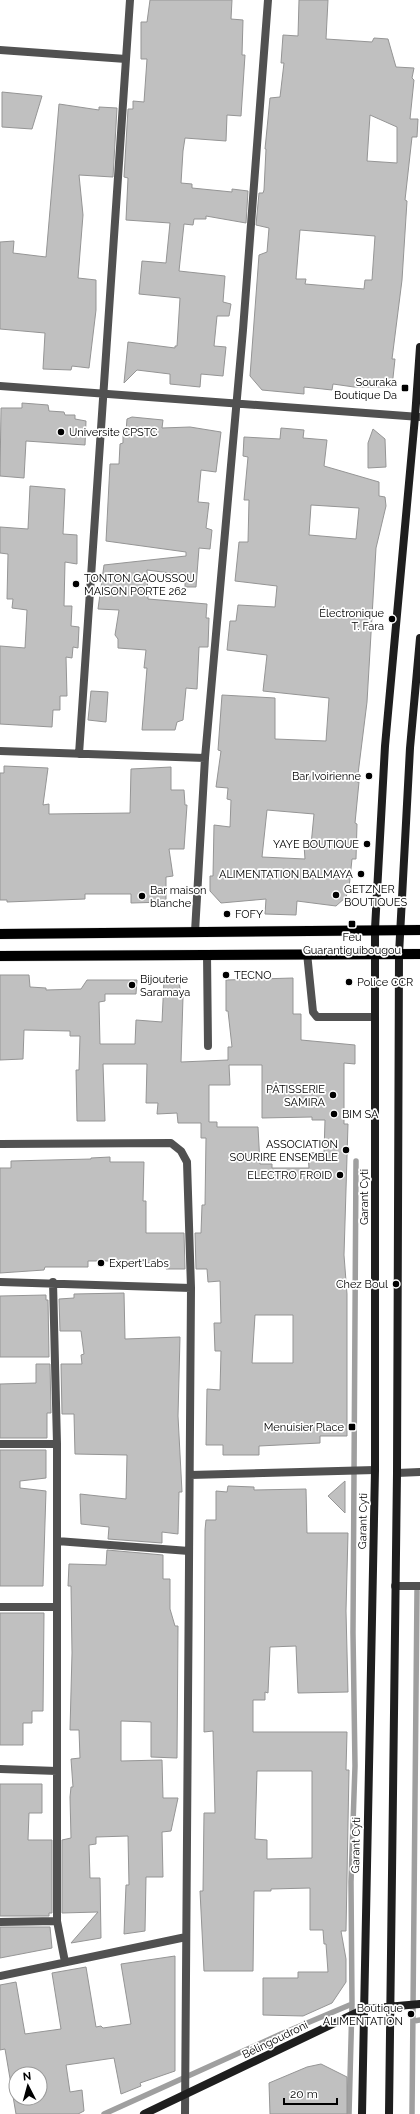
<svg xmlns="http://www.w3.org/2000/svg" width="420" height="2114" font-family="Raleway,sans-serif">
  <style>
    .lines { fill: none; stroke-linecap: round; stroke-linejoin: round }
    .stream { stroke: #9f9f9f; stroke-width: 5.5 }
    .building { fill: #c0c0c0; stroke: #959595; fill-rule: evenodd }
    .primary-casing { stroke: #dbdbdb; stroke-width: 11 }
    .lane { stroke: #515151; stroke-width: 8 }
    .street { stroke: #515151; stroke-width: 8 }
    .secondary { stroke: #1e1e1e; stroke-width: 8 }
    .primary { stroke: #000; stroke-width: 10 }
    .poi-dot { fill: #000; stroke: #fff; stroke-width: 1.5 }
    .labels { text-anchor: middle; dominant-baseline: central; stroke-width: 3.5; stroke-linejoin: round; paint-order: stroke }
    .poi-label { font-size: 11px; fill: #000; stroke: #fff; text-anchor: end }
    .street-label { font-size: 11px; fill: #000; stroke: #fff }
  </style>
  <rect width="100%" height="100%" fill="#fff"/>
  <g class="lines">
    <path class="stream" d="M414,2021L420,2020
      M104,2114L281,2034L352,2004
      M349,2114L352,2004L351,1882L355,1766L353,1633L356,1161
      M412,2114L417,1591"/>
  </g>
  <path class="building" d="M150,0H232L231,19L243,20L242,55H245L241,116L227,115L226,141L185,138L183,151L181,183L192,184V188L232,192V189L248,191L246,223L206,216V219H194L193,225L184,224L179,271L225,276L223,302L231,304L229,316H217L214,346L226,347L223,376L201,374L200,387L170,384V374L137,370L124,383L128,342L175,348V346H177L180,298L139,294L142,261L166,263L170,223L126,220L128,178L124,177L128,109H133V101L144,102L147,59H141V22H147Z
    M299,0H328L326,39L372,42L374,38L388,39L396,67L414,68L412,78L414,80L410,119H418L417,137H412L405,200L407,201L402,280L392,359H395L392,387H354L333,384L332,390L304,387V394L262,390L250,376L259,255L267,252L269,228L256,225L259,193H263L264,190L266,149H265L270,98L280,97L284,63H281L283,35L298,36ZM370,115L397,127V163L367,161ZM300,230L375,236L372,280H365L364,289L305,284L306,279H296Z
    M2,92L42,96L32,129L2,127Z
    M59,104L99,110V107L117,108L113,177L79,175L83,215L78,278L96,280V310L89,368L72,366L71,370L43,369L45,333L0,329V242L14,241L13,253L46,257Z
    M22,403L48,405L49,411L64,412L65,415H75V419L86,421L85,445L26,441L24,478L0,476L1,408H22Z
    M132,417L163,420L162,428L190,427L221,432L216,472L201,470L198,502L209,503L206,528L212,530L210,549L199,548L196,587H185V575L147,570L148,599L207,604L206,618H209L208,647H199L197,689L186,688L183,720L177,722L175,730H142L147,668H144L146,650L118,648V639L115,635L119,610L98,609L104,565L186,556V552L106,541L110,464H119L120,444L123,443V433L126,432L127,419Z
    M281,428L304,430L303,438L327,440L324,466L379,482V496L385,497L386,506L376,548L367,702L357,782H359L355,823L357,824L356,859H352L349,888L346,897L336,906L297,901L296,915L265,914L266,899L221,903L210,891V876H213L214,825L230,827L231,800L227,799L228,788L216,787L221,751L218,750L222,695L275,698V739L326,741L329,698L263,691L267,655L227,650L230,621H236L238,605L275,607L277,586L235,581L239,542H248L249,500H244L248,457L243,456L244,437L280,439ZM311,505L359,508L356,539L309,535ZM267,810L314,814L311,845H304L305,859L262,857Z
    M373,429L385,439L386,467L368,468V443Z
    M30,486L65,489L63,534L77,535V564L65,562L64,606H72L71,626L79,627L78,648L73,647L72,658L66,657L67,696H60V710H53L52,727L0,724V646L25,648L27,610L12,608L13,599H7L8,554L0,553V527L28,529Z
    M91,691L108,692L106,722L88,720Z
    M4,766L48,768L43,805L49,804V814L130,813L131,769L171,767V790H184L185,805H187L184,849H169L173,876L166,877V902L131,903V894H85V899L7,902V900H0V773H4Z
    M0,975H29L30,987L46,988V990L81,989L87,980H137L136,994H105V1001L99,1002L100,1044H135L136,1020L162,1022L164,980H179L181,997H183L181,1062L228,1060V1047H232L228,1011H226V980L293,978V1014H301V1040L355,1045V1064L344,1063V1124H348L344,1255L347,1294V1436H320V1443L259,1446V1455H223V1445H206L207,1389L220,1390L221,1351H215L214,1323H221L220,1281L208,1282L207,1269H196L195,1233H201L202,1205H205L206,1138H201V1123H178L177,1113L157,1114L158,1103H146L147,1064H103L105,1121H77L76,1070H79L80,1036H70V1031L24,1030L23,1059L0,1060ZM229,1065H262V1118L312,1117V1120H325L324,1152L308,1153L309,1168H272V1164H260L258,1127H217V1122H209V1085H230ZM255,1315H293V1363H252Z
    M110,1157V1162H144L143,1201H146V1233H184L185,1269H166V1262L115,1264V1261H88V1267H45L44,1270L0,1273V1168H11V1161L91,1159V1158Z
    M124,1293L125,1339L180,1337L178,1416L182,1492H179L178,1534L162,1532V1543L108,1539L109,1527L81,1524L80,1494L126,1499L127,1455L75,1454L74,1414H62L61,1364H82L81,1355L84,1354L81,1331H60L59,1299L74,1298V1294Z
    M46,1295V1300H48L49,1357H0V1296Z
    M36,1364H50L51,1413H47V1438H0V1384L36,1383Z
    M0,1450H46V1478L20,1481V1488L46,1491L43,1586H0Z
    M345,1481V1513L328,1496Z
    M228,1486L254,1487V1490L306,1489L307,1533H348L346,1611L348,1692L298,1693L296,1646L270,1647L268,1693L265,1692V1700H253V1732H347L346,1770H349L346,1931H341L346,1959V1982L332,2003L303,2016L263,2015V1978H298V1972H328L326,1944H324L323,1930H310V1888L271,1889V1891H254L253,1971H204L200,1891H203L204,1813H215L213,1731L204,1732L205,1530L206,1520H216V1491L227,1492ZM257,1771H312V1858L267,1859V1840L255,1839Z
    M107,1550L163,1555V1579H170V1609L175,1626H178L177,1758L151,1757V1722L121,1721V1761L162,1760L163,1798H178L171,1831L162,1832L163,1877H146L145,1931L124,1934L126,1885H129L128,1836L96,1837V1844L89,1845L90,1878H100L101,1938L71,1943L98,1912L62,1913V1840L71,1838L70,1797L71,1787H73L71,1759L80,1758L79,1730H70L72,1653L71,1586H68L69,1564L106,1565Z
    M0,1613H44L43,1711H32V1723H23V1745H0Z
    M0,1784H42V1813H29L28,1840H52V1913H49V1916H0Z
    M0,1927H50L52,1948L0,1958Z
    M175,1956V2071L140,2083L141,2086L121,2094L114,2058L66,2065L70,2092L82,2090L84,2111L78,2114H16L5,2049L0,2050V1985L16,1982L25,2034L61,2029L52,1973L86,1967L96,2027L101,2026L103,2028L131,2024L121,1964ZM16,2074H40V2098H16Z
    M321,2064L347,2077V2114H270L269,2083L307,2067Z"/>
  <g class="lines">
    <defs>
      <path id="primary" d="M0,934L420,930
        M0,956L420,954"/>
    </defs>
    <use href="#primary" class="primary-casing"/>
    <path class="lane" d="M307,953L313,1012L317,1017H374
      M207,954L208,1046
      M395,1586H420"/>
    <path class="street" d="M0,50L126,59
      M0,386L420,417
      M0,751L205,758
      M79,754L130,0
      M195,932L205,758L243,330L268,0
      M0,1144L171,1143L181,1151L187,1162L191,1288L185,2114
      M0,1282L191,1288
      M53,1282L57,1444V1921L65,1962
      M0,1444H57
      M397,1473L420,1472
      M190,1475L375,1470
      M57,1541L189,1551
      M0,1607H57
      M0,1769L57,1771
      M0,1922L57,1921
      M0,1976L186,1937"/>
    <path class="secondary" d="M144,2114L364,2009L420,2004
      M362,2114L375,1470V929L385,746L415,417L420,347
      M389,2114L397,1473L399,954L410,748L420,638"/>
    <use href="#primary" class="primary"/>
  </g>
  <g class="poi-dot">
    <rect x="401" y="384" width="8" height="8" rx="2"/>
    <circle cx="61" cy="432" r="4"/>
    <circle cx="76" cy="584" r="4"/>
    <circle cx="392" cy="619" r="4"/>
    <circle cx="369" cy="776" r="4"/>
    <circle cx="367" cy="844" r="4"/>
    <circle cx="361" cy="874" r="4"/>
    <circle cx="336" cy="895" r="4"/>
    <circle cx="142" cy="896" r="4"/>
    <circle cx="227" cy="914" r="4"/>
    <rect x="348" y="920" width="8" height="8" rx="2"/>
    <circle cx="226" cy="975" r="4"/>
    <circle cx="349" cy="982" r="4"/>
    <circle cx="132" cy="985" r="4"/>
    <circle cx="333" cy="1095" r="4"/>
    <circle cx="334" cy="1114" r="4"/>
    <circle cx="346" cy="1150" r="4"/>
    <circle cx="340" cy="1175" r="4"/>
    <circle cx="101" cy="1263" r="4"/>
    <circle cx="396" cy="1284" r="4"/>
    <rect x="348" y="1423" width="8" height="8" rx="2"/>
    <circle cx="411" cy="2014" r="4"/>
  </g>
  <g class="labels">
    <g class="poi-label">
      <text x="397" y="382">Souraka<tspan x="397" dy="13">Boutique Da</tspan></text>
      <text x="69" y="432" text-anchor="start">Universite CPSTC</text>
      <text x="84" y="578" text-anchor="start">TONTON GAOUSSOU<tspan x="84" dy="13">MAISON PORTE 262</tspan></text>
      <text x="384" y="613">Électronique<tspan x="384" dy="13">T. Fara</tspan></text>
      <text x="361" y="776">Bar Ivoirienne</text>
      <text x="359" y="844">YAYE BOUTIQUE</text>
      <text x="353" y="874">ALIMENTATION BALMAYA</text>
      <text x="344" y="889" text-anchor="start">GETZNER<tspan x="344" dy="13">BOUTIQUES</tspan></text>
      <text x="150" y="890" text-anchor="start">Bar maison<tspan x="150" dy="13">blanche</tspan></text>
      <text x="235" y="914" text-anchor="start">FOFY</text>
      <text x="352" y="937" text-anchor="middle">Feu<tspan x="352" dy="13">Guarantiguibougou</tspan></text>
      <text x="234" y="975" text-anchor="start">TECNO</text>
      <text x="140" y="979" text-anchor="start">Bijouterie<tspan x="140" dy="13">Saramaya</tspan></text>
      <text x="357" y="982" text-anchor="start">Police CCR</text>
      <text x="325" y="1089">PÂTISSERIE<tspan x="325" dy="13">SAMIRA</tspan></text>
      <text x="342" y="1114" text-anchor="start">BIM SA</text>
      <text x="338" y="1144">ASSOCIATION<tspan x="338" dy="13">SOURIRE ENSEMBLE</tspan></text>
      <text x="332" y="1175">ELECTRO FROID</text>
      <text x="109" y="1263" text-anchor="start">Expert'Labs</text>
      <text x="388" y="1284">Chez Boul</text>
      <text x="344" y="1427">Menuisier Place</text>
      <text x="403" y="2008">Boutique<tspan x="403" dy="13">ALIMENTATION</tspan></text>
    </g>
    <g class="street-label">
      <text transform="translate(364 1197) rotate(-90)">Garant Cyti</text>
      <text transform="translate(363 1521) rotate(-89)">Garant Cyti</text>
      <text transform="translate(356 1845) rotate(-89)">Garant Cyti</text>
      <text transform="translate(275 2040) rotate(-26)">Bélingoudroni</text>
    </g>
  </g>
  <g transform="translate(28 2086) rotate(354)"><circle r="19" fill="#ffffff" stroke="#999999"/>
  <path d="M0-3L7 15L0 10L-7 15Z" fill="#000000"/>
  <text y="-6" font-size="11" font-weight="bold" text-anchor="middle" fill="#000000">N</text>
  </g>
  <path d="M284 2098v6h53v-6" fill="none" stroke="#000000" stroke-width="2"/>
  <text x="290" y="2098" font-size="12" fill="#000000" stroke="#ffffff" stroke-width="3" paint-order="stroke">20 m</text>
</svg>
